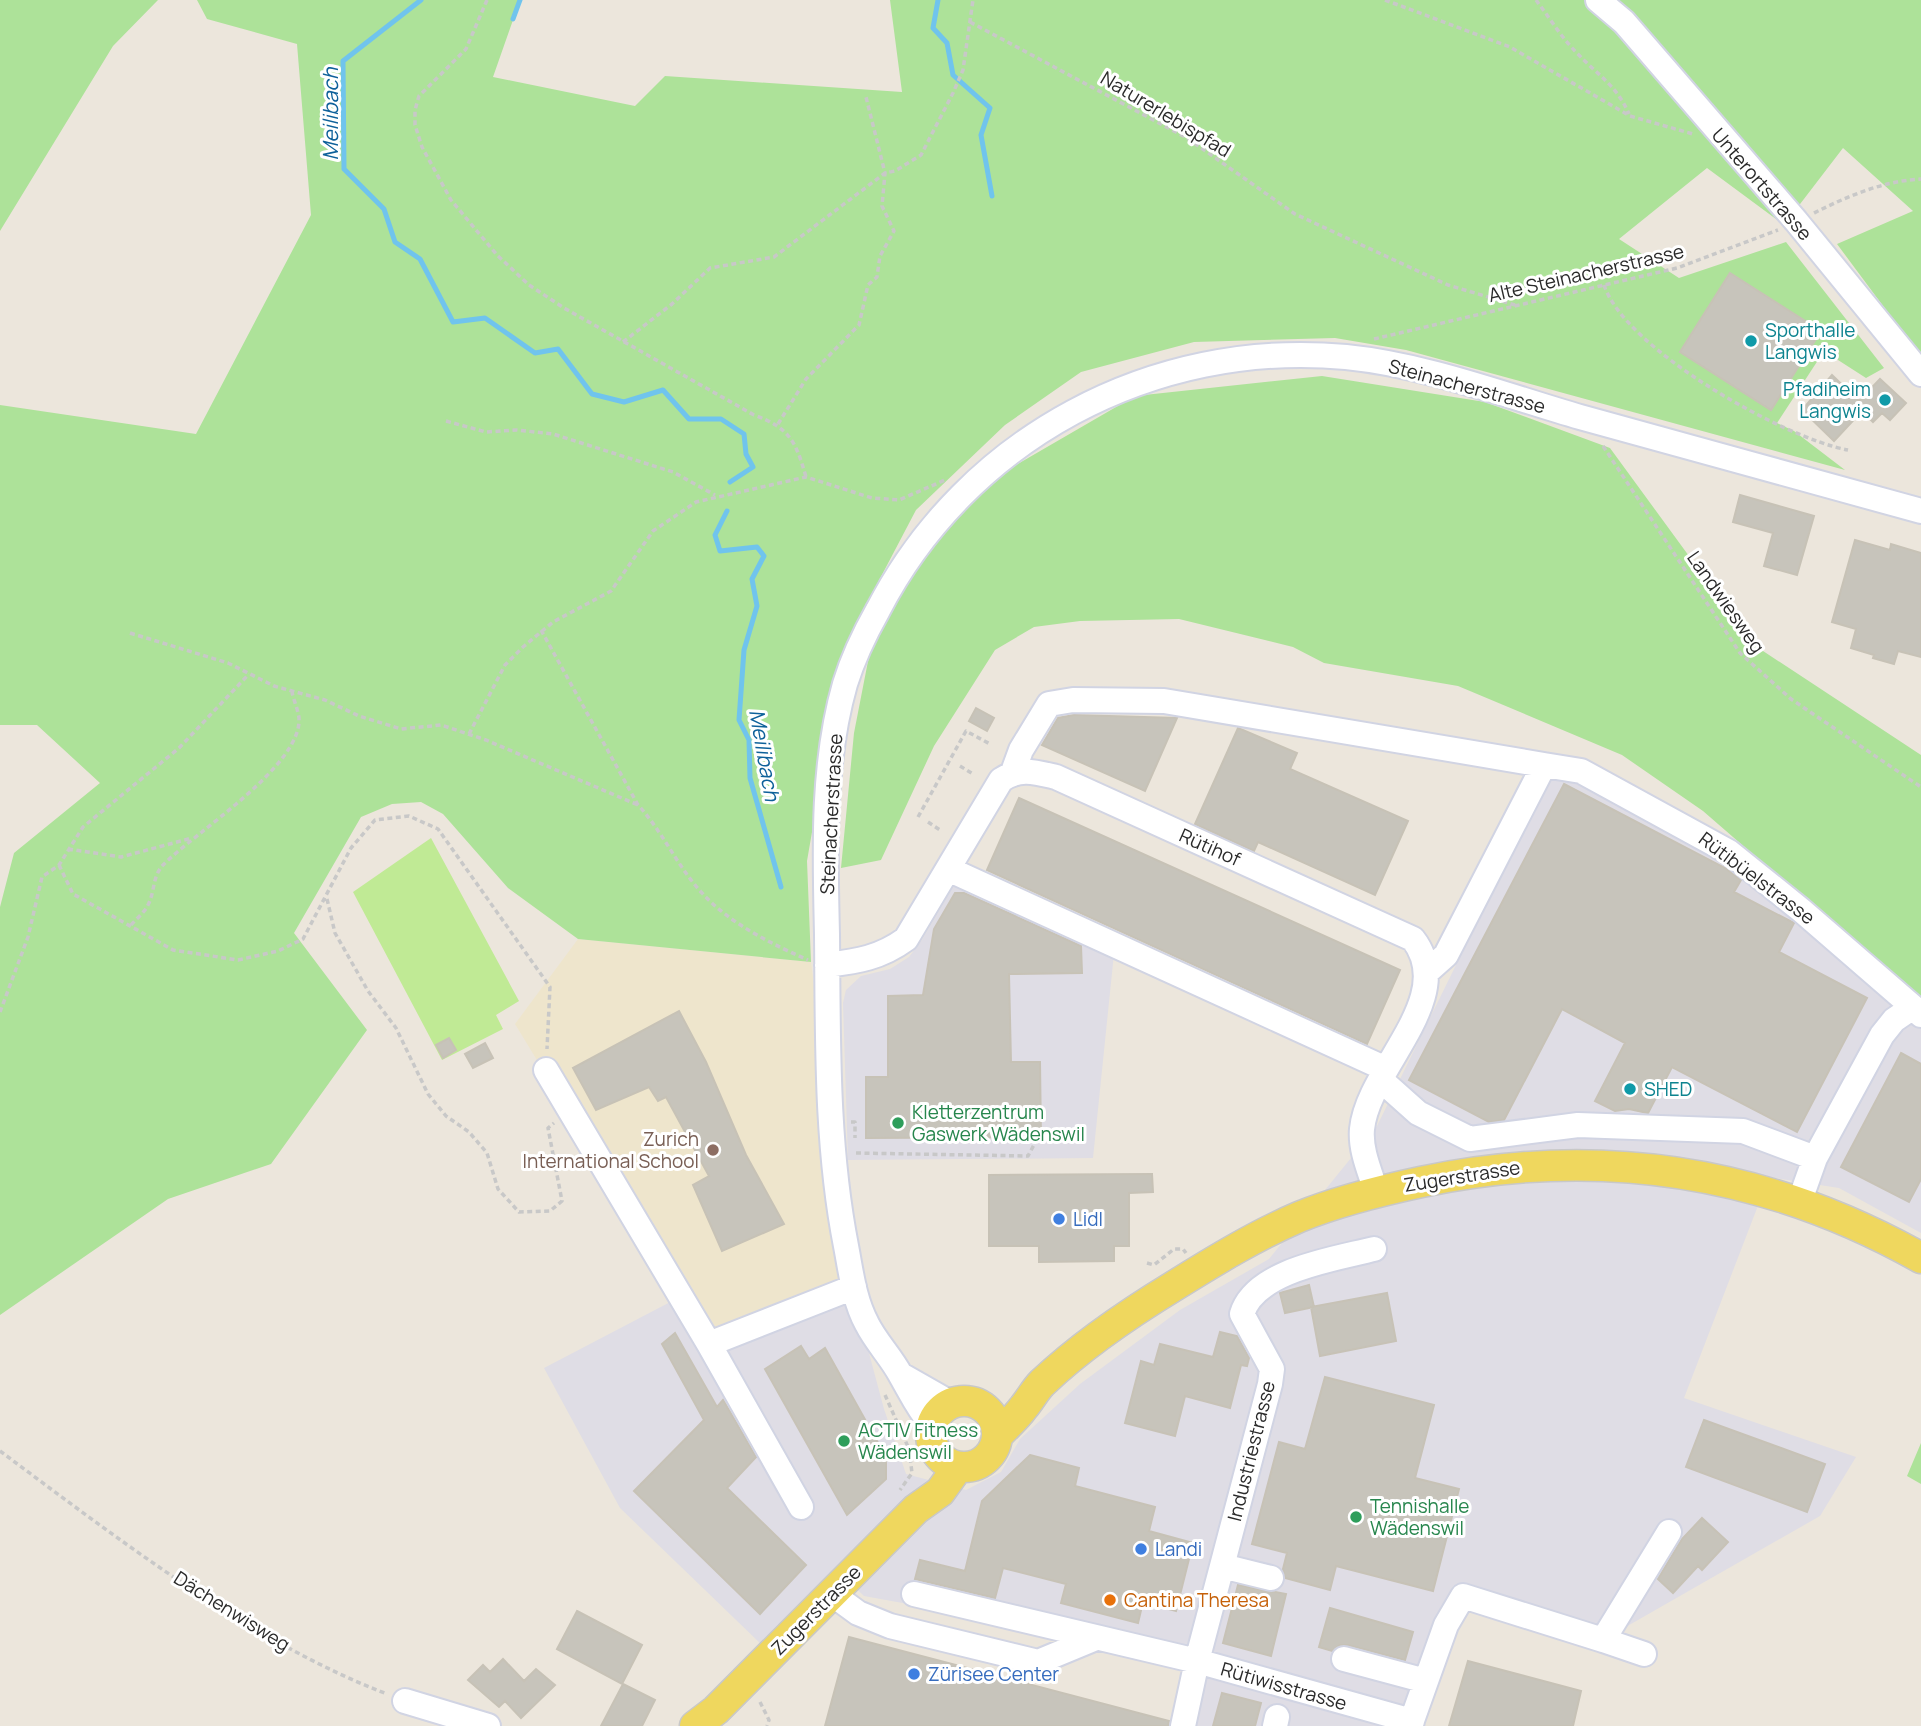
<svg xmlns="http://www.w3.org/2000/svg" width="1921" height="1726" font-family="Manrope,sans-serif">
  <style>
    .industrial { fill: #dfdde5 }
    .education { fill: #eee5cc }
    .green { fill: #ade299 }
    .pitch { fill: #c0ea95 }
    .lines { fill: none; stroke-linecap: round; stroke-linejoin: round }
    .stream { stroke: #70c4ed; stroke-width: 5 }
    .building { fill: #c7c4bb; stroke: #c7c2b6; stroke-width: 2 }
    .minor-casing { stroke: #d1d4e3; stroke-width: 28 }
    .major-casing { stroke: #c8c8c8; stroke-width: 33 }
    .path { stroke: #c8c8c8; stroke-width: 3.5; stroke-dasharray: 5 3.5; stroke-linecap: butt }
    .minor { stroke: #fff; stroke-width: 24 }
    .major { stroke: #efd75e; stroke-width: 30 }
    .culture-dot { fill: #0f9aa8; stroke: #fff; stroke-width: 2.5 }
    .leisure-dot { fill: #2e9e5b; stroke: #fff; stroke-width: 2.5 }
    .education-dot { fill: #8d6e63; stroke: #fff; stroke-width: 2.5 }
    .shop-dot { fill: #3f7fe0; stroke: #fff; stroke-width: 2.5 }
    .food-dot { fill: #e8710a; stroke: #fff; stroke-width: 2.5 }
    .labels { text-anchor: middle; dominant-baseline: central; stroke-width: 6; stroke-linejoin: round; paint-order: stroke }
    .street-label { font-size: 19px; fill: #2a2a2a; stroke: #fff }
    .culture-label { font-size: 19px; fill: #0d838f; stroke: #fff; text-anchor: start }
    .leisure-label { font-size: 19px; fill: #27864d; stroke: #fff; text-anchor: start }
    .education-label { font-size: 19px; fill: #785e54; stroke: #fff; text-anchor: end }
    .shop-label { font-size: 19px; fill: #366cbe; stroke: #fff; text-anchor: start }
    .food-label { font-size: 19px; fill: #c56008; stroke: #fff; text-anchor: start }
    .water-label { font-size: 21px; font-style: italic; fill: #0e619a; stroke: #fff }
  </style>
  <rect width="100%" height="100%" fill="#ece6dc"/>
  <path class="industrial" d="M1556,761L1718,850L1921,1021V1233L1839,1188L1769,1177L1684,1398L1856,1457L1820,1516L1603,1640L1463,1596L1410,1726H1183L1197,1662L1096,1638L864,1596L835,1568L763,1646L620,1508L544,1368L676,1299L852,1290L884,1409L906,1474L966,1490L1001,1472L1020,1439L1080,1384L1180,1310L1269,1259L1377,1126Z
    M965,867L1116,934L1093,1158L848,1160L843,1003L846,990L861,976L890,969L909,957L922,940Z"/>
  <path class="education" d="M578,939L811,962L851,1285L709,1343L515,1024Z"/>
  <path class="green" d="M0,0H158L113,46L0,231Z
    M197,0H520L493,77L635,106L665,76L902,92L890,0H1921V357L1837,244L1913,211L1843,148L1784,225L1707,168L1619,239L1679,278L1786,242L1884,368L1866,378L1824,351L1777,423L1794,431L1845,470L1406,350L1335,338L1194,342L1081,372L1005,425L916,510L864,609L830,728L807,861L811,962L578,939L508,888L443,814L421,802L392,804L361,817L294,933L367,1030L271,1164L168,1199L0,1315V907L14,853L100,783L37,725H0V405L196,434L311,215L297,44L207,19Z
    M1322,376L1485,402L1610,448L1754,645L1921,755V1000L1703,811L1622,755L1458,686L1324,663L1293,647L1179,619L1080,621L1034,627L995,650L934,746L881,860L841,868L854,733L877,615L978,487L1135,396Z
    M1921,1443V1484L1907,1476Z"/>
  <path class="pitch" d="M431,838L519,1001L496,1015L503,1029L442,1060L353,892Z"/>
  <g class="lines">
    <path class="stream" d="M421,0L343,61L344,169L384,209L395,242L420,259L453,322L485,318L535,353L558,349L592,394L624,402L663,390L689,419H721L744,434L746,454L753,467L730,482
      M938,0L933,28L947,43L953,75L990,108L981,135L992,196
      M513,19L520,0
      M727,511L715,535L720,551L757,547L764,556L752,579L757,606L744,650L739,720L749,740L750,778L781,887"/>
  </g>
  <path class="building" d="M1730,273L1821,331L1771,410L1680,352Z
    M1832,375L1859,401L1880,379L1906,403L1890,420L1882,413L1873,422L1862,411L1834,441L1802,410Z
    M1740,495L1814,516L1797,575L1764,566L1773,533L1733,522Z
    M1855,540L1890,550L1891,544L1921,553V657L1898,651L1894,664L1873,658L1874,655L1851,648L1856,629L1832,622Z
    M976,708L994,718L987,731L969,721Z
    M1074,715L1177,718L1145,791L1042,745L1058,718Z
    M1238,728L1297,753L1290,769L1408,821L1375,895L1258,842L1254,851L1195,824Z
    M1564,784L1725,868L1741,880L1734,892L1794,923L1779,952L1867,998L1797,1132L1672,1067L1648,1113L1629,1109L1615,1111L1595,1101L1625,1043L1562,1009L1504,1120L1489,1122L1409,1080Z
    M1019,798L1400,970L1367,1044L987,870Z
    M955,893H964L1081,946L1082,973L1009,974L1011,1062H1040L1041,1137L866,1138V1077H888V996L923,995L934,929Z
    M679,1011L706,1062L746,1155L784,1224L722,1251L693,1185L709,1176L666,1097L658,1101L649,1087L596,1110L573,1068Z
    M449,1038L456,1050L443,1058L436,1045Z
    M485,1043L493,1058L473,1068L465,1054Z
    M1901,1053L1921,1064V1179L1909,1202L1841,1167Z
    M1152,1174L1153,1192L1129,1193V1246H1114V1261L1039,1262V1246H989V1175Z
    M1309,1285L1314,1307L1285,1313L1280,1293Z
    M1387,1293L1396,1341L1320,1356L1311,1307Z
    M1220,1332L1237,1336L1249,1358L1247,1366L1241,1365L1230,1408L1185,1396L1175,1436L1125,1423L1141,1361L1154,1365L1160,1344L1213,1357Z
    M675,1333L717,1407L723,1400L756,1457L727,1488L806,1565L760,1614L634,1491L704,1420L662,1344Z
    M801,1346L809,1359L825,1348L886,1457V1479L847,1515L765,1369Z
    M1325,1377L1434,1405L1415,1478L1459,1489L1433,1591L1336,1566L1330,1590L1285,1578L1283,1569L1287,1553L1252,1544L1279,1442L1305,1449Z
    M1704,1420L1825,1464L1807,1512L1686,1467Z
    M1030,1455L1079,1468L1075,1486L1155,1507L1149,1531L1193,1543L1176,1611L1143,1602L1138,1623L1061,1603L1066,1584L1003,1568L995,1598L915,1579L920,1560L965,1571L982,1501Z
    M1702,1518L1728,1542L1702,1570L1698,1566L1673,1593L1658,1579L1682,1539Z
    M1238,1585L1286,1594L1271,1656L1223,1643Z
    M1330,1608L1413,1632L1405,1660L1348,1645H1340L1332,1651L1319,1647Z
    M577,1611L642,1645L622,1684L557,1649Z
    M849,1637L1169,1721L1168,1726H825Z
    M503,1659L524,1681L536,1669L555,1685L521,1718L505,1701L499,1707L468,1680L483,1665L490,1672Z
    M1468,1661L1581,1691L1573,1726H1449Z
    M623,1684L655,1700L642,1726H601Z
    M1222,1693L1261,1703L1255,1726H1213Z"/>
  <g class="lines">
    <defs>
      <path id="minor" d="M1598,0L1624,22L1796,221L1921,374
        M1544,765L1581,771L1729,852L1801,910L1913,1007
        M1013,772L1021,750L1049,704L1073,700L1164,701L1544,765L1446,955L1428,971
        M948,869L1386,1069
        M827,965C858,961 880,958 906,939L1001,780C1020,767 1035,772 1056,777L1413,939C1459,998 1368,1068 1362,1129C1360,1150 1370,1172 1376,1191
        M546,1070L709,1344L854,1287
        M1381,1080L1418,1113L1470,1139L1578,1125L1743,1131L1815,1158
        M1799,1203L1815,1158L1882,1035L1894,1020L1913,1007L1921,1015
        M709,1344L801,1507
        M901,1375L952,1404
        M932,1425C918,1409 911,1393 900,1374C891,1357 876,1342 867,1324C854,1300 851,1272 846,1246C826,1144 828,1038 827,934C825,851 822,764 845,684C853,658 865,633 878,610C967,438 1153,339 1346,357C1426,365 1504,395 1580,417C1694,449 1807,479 1921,511
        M1222,1566L1271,1578
        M832,1594L858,1613L890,1626L1038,1662L1096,1638
        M914,1594L1197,1661L1412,1721
        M1603,1640L1644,1654
        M1344,1659L1426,1681
        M405,1701L488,1726
        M1183,1726L1197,1661L1270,1384L1272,1369L1242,1314C1255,1270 1335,1259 1374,1249
        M1275,1726L1277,1717
        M1410,1726L1446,1625L1463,1596L1603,1640L1669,1532"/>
      <path id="major" d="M931 1434a33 33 0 1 1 66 0a33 33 0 1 1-66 0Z
        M998,1435C1006,1426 1016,1418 1023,1408C1030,1400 1035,1390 1042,1383C1081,1346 1128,1314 1174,1286C1214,1261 1255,1236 1299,1217C1338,1201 1379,1191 1421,1182C1597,1145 1763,1169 1921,1258
        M695,1726L716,1710L916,1509L940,1492L958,1467"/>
    </defs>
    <use href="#minor" class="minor-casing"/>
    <use href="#major" class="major-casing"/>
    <path class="path" d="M487,0L466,49L419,96L415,110V125L422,147L451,200L497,255L529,285L564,308L754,415C790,428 796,442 806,477
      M1385,0L1510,47L1630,116L1693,134
      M1536,0C1549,17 1561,37 1576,52C1597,75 1616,84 1629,114
      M970,22L1187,138L1295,214L1448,285L1515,305
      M1814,213C1848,196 1883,181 1921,179
      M1604,285C1625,349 1783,438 1848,450
      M1374,339L1677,268L1778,230
      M623,342L672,304L710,268L774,257L885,173L895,171L921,155L953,93L963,70L973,0
      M446,421L486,432L517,430L553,434L673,472L715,495
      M778,424L806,379L859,325L868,285L877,277L880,256L894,231L882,206L885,173L866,97
      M1603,446L1740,653L1791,699L1921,787
      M541,630L638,805C663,832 677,866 702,893C730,924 772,944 808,960
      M130,633L228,663L274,686L325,700L359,716L401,729L441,725L486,740L638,805
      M469,734L505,665L523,647L553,622L611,591L653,531L696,502L806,477L872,498L899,500L945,480
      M960,766L973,774
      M918,817L966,731L990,744
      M928,822L940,830
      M68,849L121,857L192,838
      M59,865L73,894L173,950L238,960L278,951L303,939L351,848L375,820L409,816L438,829L550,987L547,1049
      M327,899L335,933L368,991L396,1028L428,1094L446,1116L469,1132L487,1153L498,1189L519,1212L550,1211L562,1201L548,1128L554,1123
      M131,925C136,919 145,912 148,905C155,892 152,877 163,865C194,833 302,766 299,718C298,710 294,701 292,692
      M0,1012L28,937L42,877L59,865L83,827L179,748L249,674
      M851,1122H855V1138
      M856,1153L1028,1156L1036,1141L1068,1140
      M1147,1263L1154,1265L1174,1249H1183L1186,1253
      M885,1395L909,1449L912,1473L900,1490
      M0,1451C117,1538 251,1642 387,1694
      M760,1702L769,1720L767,1726"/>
    <use href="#minor" class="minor"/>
    <use href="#major" class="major"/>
  </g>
  <g class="culture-dot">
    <circle cx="1751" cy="341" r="7"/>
    <circle cx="1885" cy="400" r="7"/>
    <circle cx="1630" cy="1089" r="7"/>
  </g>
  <g class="leisure-dot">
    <circle cx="898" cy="1123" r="7"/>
    <circle cx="844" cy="1441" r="7"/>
    <circle cx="1356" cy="1517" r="7"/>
  </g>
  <circle class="education-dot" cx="713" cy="1150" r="7"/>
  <g class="shop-dot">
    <circle cx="1059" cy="1219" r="7"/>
    <circle cx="1141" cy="1549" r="7"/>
    <circle cx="914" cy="1674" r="7"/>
  </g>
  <circle class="food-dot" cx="1110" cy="1600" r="7"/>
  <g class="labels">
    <g class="street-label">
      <text transform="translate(1166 114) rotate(31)">Naturerlebispfad</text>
      <text transform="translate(1762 184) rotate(49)">Unterortstrasse</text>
      <text transform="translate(1586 273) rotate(-13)">Alte Steinacherstrasse</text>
      <text transform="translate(1467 386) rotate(15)">Steinacherstrasse</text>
      <text transform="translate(1726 602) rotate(55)">Landwiesweg</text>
      <text transform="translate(831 814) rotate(-87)">Steinacherstrasse</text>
      <text transform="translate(1210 847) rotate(24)">Rütihof</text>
      <text transform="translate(1757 878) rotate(37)">Rütibüelstrasse</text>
      <text transform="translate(1462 1176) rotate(-9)">Zugerstrasse</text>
      <text transform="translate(1251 1451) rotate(-76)">Industriestrasse</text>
      <text transform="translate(816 1610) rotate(-45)">Zugerstrasse</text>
      <text transform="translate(232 1611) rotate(32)">Dächenwisweg</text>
      <text transform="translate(1284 1686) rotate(16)">Rütiwisstrasse</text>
    </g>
    <g class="culture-label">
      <text x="1765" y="330">Sporthalle<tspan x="1765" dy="22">Langwis</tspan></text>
      <text x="1871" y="389" text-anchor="end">Pfadiheim<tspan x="1871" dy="22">Langwis</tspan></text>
      <text x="1644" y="1089">SHED</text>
    </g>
    <g class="leisure-label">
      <text x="912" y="1112">Kletterzentrum<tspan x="912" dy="22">Gaswerk Wädenswil</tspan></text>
      <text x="858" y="1430">ACTIV Fitness<tspan x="858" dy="22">Wädenswil</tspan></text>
      <text x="1370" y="1506">Tennishalle<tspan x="1370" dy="22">Wädenswil</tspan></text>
    </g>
    <g class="education-label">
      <text x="699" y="1139">Zurich<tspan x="699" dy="22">International School</tspan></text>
    </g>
    <g class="shop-label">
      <text x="1073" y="1219">Lidl</text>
      <text x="1155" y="1549">Landi</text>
      <text x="928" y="1674">Zürisee Center</text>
    </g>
    <g class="food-label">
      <text x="1124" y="1600">Cantina Theresa</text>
    </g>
    <g class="water-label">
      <text transform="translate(330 114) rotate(-90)">Meilibach</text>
      <text transform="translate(765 755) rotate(80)">Meilibach</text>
    </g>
  </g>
</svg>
